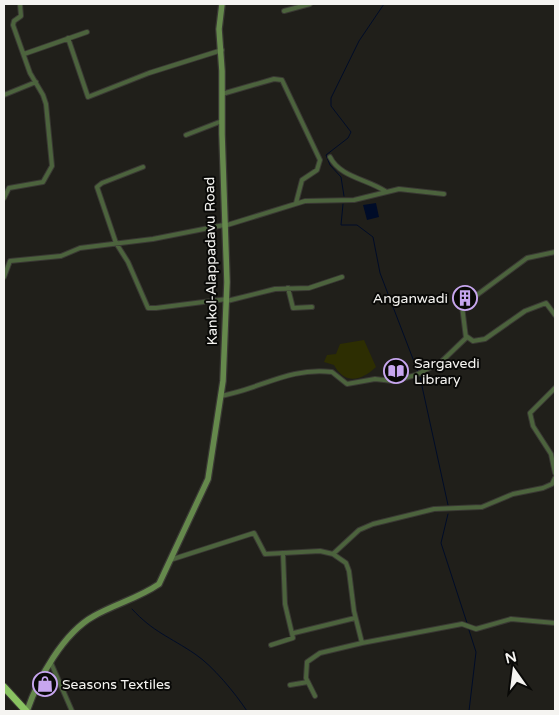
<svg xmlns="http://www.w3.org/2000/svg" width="559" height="715" font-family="'Varela Round',sans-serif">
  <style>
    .green { fill: #2d2e02 }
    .water { fill: #000c28 }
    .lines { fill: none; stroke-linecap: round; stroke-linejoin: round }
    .stream { stroke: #000c28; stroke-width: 1 }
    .street-casing { stroke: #3a3934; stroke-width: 6 }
    .secondary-casing { stroke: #3a3934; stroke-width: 8 }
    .highway-casing { stroke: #3a3934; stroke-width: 9 }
    .street { stroke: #4c633d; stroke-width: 4 }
    .secondary { stroke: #65894c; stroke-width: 5.5 }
    .highway { stroke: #89c261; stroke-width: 7 }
    .labels { text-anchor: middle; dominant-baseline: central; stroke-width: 4; stroke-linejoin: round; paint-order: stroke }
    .street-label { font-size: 14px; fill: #f5f4f1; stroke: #090907 }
    .poi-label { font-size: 14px; fill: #f5f4f1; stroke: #090907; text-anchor: start }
  </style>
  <rect width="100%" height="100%" fill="#201f1a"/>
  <path class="green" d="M364,340L376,367C361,381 345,385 334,365L324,362L327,355L336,354L340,344Z"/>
  <path class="water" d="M376,203L379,217L367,220L363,205Z"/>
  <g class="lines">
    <path class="stream" d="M344,196L341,177L330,165L326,155L348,138L351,132L331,106V98L359,41L384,4
      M343,204L341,225H357L373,237L380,273L418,372
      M420,377L448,505
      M448,514L441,543L467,623
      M132,609C153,632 170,637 195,654C213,666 235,693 247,711
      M468,627L476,652L469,711"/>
    <defs>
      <path id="street" d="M284,11L310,4
        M68,38L88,97L149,73L222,50
        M24,54L87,32
        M222,94L274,79L282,80L320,160L317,170L302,180L296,203
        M4,95L36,82
        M186,135L222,121
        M330,157C340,177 367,179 385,191
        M143,167L102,183L97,187L116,243L128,262L148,308H156L227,299
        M4,198L9,188L43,182L52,166L46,104L43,95L30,73L13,25L14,21L21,16L20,4
        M224,226L305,201L354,200L399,189L444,194
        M4,277L10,261L61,256L80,248L153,239L224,225
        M288,288L293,308L312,307
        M227,301L275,289L309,288L342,277
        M466,336L473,341L485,339L525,311L546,303L555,315
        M555,388L530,413L533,426L551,454L555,473
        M220,396C261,389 288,367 332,372L347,384L375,379L393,381L416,375L441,362L466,338L462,306L527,258L555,252
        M333,554L359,530L373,524L434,509L482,507L513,494L543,488L552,484L555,478
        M170,560L254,533L265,554L320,551L333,554L346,563L349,571L354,611L362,643L462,624L476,629L511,619L555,623
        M294,633L355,618
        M271,645L293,638L285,604L283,553
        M51,663L72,711
        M290,685L308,682
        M315,696L306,678L307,662L320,653L362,643"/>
      <path id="secondary" d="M27,711C38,679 63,633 94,616C115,604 139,598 159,584L208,479L223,381L227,282L222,134V71L219,29L222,4"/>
      <path id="highway" d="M4,687L26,711"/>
    </defs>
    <use href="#street" class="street-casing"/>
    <use href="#secondary" class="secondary-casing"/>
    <use href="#highway" class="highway-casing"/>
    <use href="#street" class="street"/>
    <use href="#secondary" class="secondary"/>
    <use href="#highway" class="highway"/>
  </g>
  <defs>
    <symbol id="building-ring" viewBox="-11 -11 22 22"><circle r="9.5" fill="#090907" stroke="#c7a6ef" stroke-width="1.5"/><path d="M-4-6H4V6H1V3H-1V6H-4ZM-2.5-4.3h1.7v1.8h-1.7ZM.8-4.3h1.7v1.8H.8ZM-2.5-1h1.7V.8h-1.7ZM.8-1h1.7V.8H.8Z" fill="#c7a6ef"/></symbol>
    <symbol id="library-ring" viewBox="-11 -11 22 22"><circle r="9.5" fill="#090907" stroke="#c7a6ef" stroke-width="1.5"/><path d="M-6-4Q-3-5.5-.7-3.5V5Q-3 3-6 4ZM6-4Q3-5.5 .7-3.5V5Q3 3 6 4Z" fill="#c7a6ef"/></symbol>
    <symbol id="shop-ring" viewBox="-11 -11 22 22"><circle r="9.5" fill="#090907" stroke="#c7a6ef" stroke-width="1.5"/><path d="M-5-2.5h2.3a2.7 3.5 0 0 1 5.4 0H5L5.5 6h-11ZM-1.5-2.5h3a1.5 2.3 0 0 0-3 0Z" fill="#c7a6ef"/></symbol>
  </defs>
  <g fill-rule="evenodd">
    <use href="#building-ring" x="451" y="284" width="28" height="28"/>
    <use href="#library-ring" x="382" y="357" width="28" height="28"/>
    <use href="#shop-ring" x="31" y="670" width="28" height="28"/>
  </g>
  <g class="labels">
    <g class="street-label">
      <text transform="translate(211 261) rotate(-91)">Kankol-Alappadavu Road</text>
    </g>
    <g class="poi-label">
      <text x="448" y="298" text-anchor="end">Anganwadi</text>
      <text x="414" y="363">Sargavedi<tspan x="414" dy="16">Library</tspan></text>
      <text x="62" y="684">Seasons Textiles</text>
    </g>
  </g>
  <rect width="559" height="715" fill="none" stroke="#f5f4f1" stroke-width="10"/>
  <g transform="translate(514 670) rotate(346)" stroke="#090907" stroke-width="4" paint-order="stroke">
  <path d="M0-4L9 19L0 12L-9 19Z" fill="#f5f4f1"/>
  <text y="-8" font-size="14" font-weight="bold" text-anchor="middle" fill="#f5f4f1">N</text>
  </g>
</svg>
